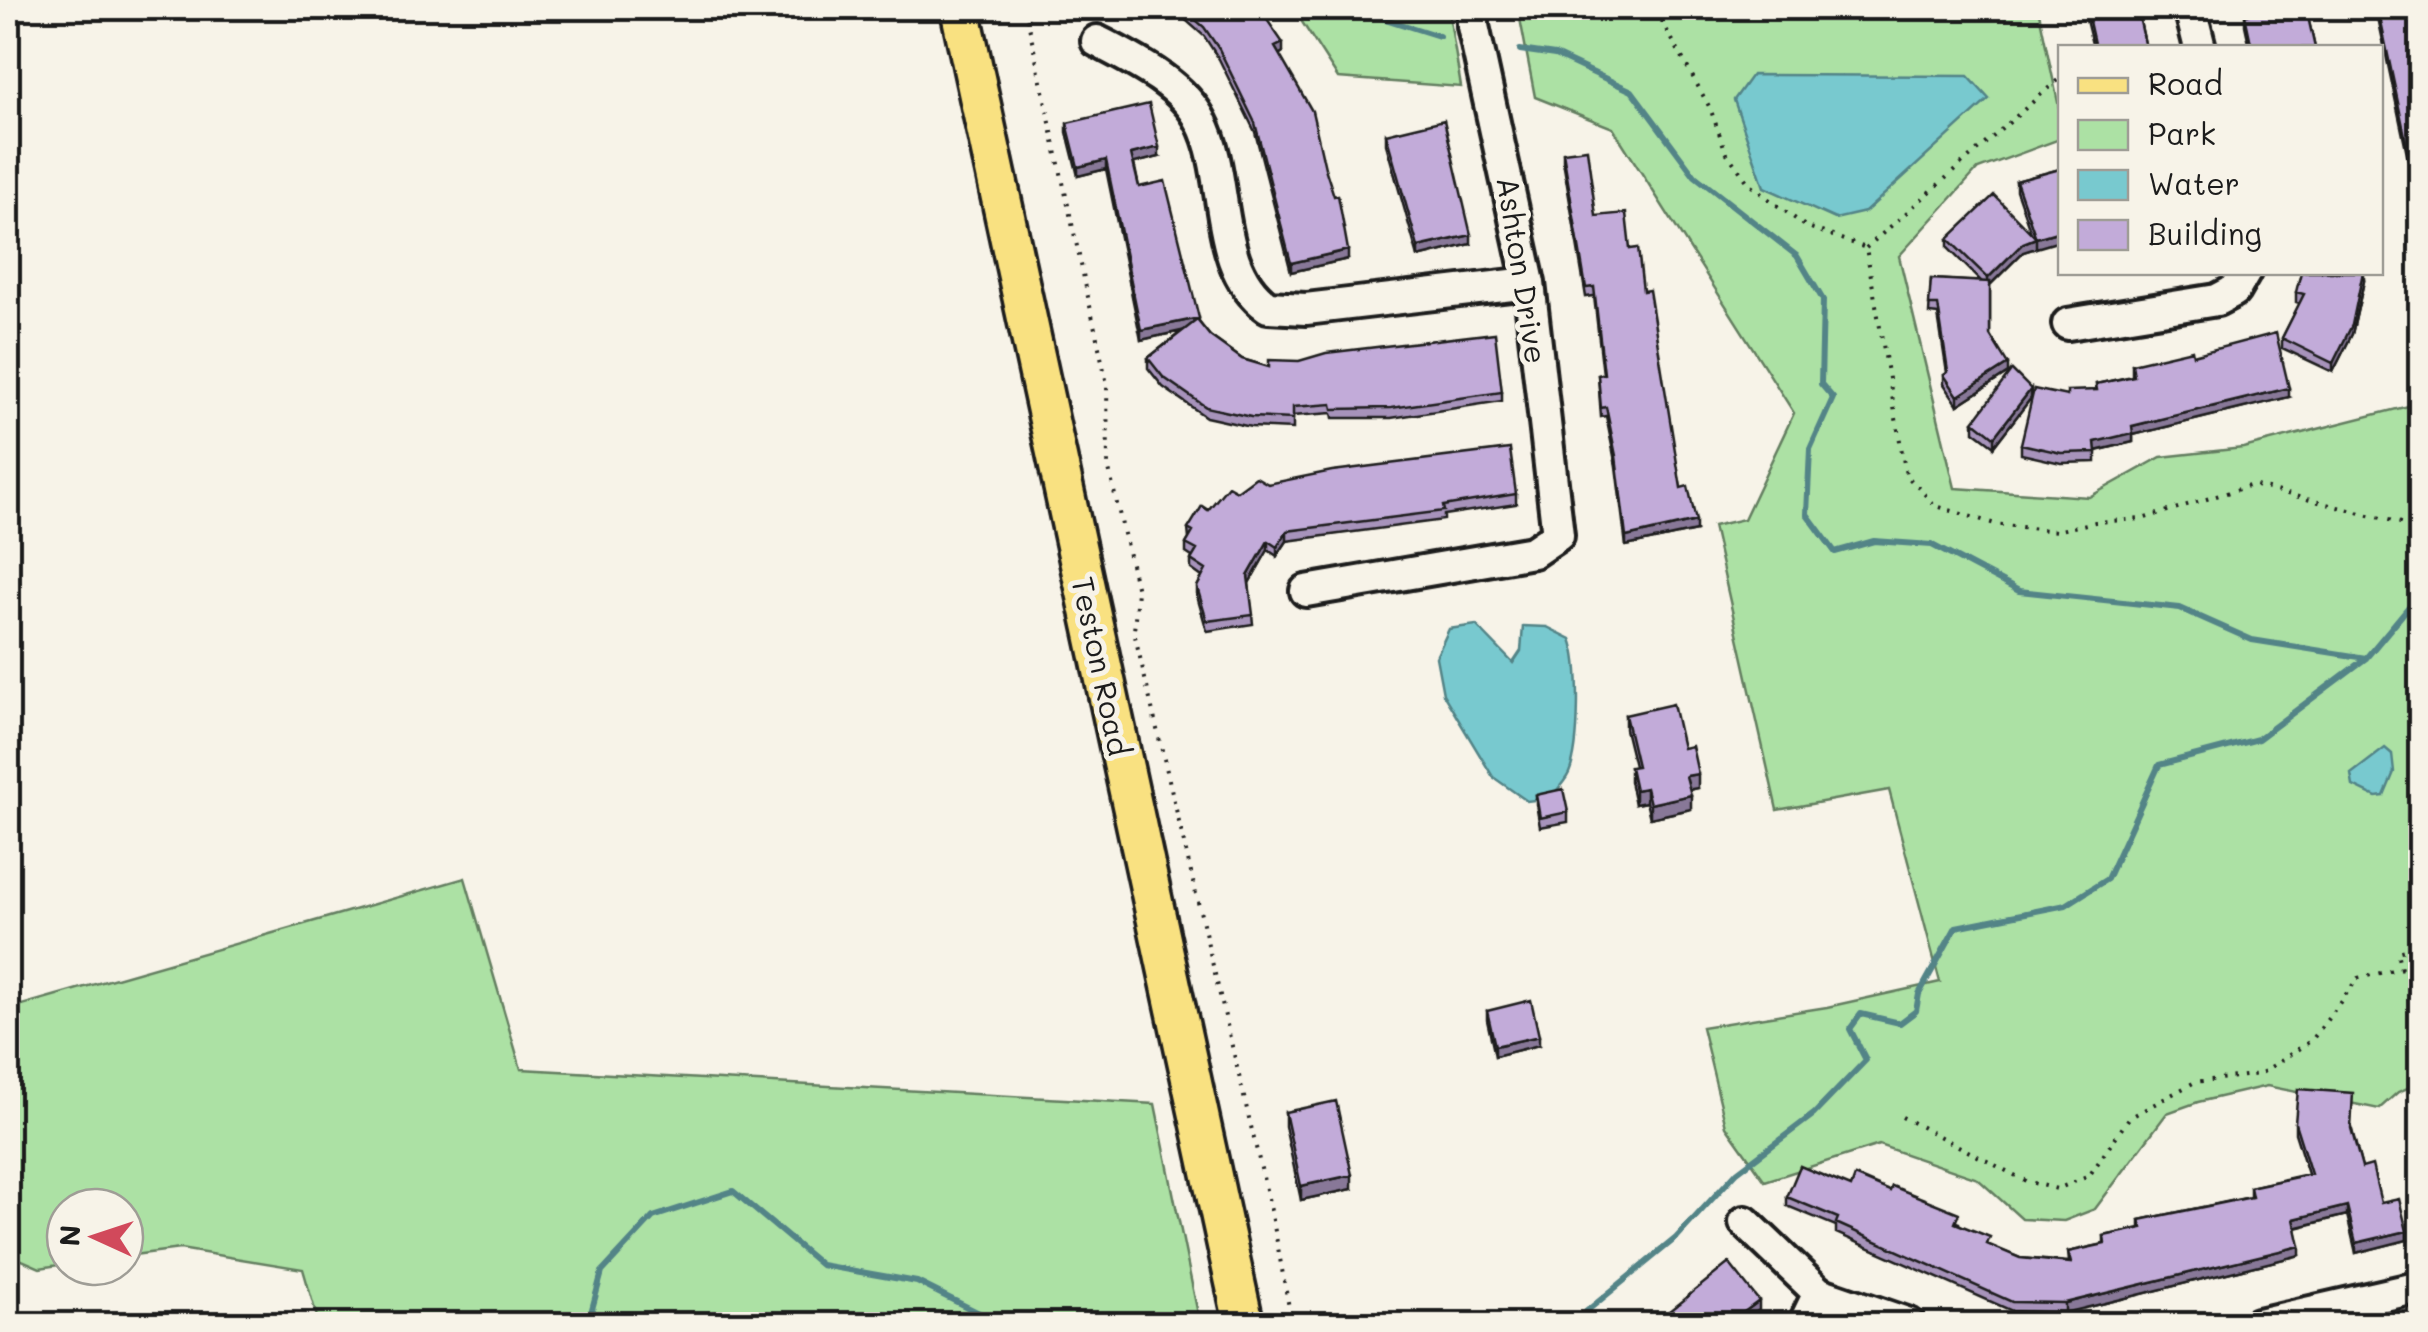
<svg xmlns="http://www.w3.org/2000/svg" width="2428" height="1332" font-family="Mali,sans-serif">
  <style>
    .green { fill: #ace1a4; stroke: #647e60; stroke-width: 2.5 }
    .water { fill: #78c9cf; stroke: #538487; stroke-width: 2.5 }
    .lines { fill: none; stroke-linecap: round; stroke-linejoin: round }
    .stream { stroke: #538487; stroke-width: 6 }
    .minor-casing { stroke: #1c1c1c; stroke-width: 38 }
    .major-casing { stroke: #1c1c1c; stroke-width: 45 }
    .path { stroke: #1c1c1c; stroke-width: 4; stroke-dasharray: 2.5 8; stroke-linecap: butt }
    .minor { stroke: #f7f3e8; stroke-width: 30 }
    .major { stroke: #f9e181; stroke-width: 38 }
    .wall { fill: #a793bb; stroke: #1c1c1c; stroke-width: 2.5 }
    .shaded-wall { fill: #887898; stroke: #1c1c1c; stroke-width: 2.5 }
    .building { fill: #c2abd9; stroke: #1c1c1c; stroke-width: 2.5 }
    .labels { text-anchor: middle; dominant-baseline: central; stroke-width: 10; stroke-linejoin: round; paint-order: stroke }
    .street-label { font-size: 30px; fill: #1c1c1c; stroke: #f7f3e8 }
  </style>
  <rect width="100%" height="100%" fill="#f7f3e8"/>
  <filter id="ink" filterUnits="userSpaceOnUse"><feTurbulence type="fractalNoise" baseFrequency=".01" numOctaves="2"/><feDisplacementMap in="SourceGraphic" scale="20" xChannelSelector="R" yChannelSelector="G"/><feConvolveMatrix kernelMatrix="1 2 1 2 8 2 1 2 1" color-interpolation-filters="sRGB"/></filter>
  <g filter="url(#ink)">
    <path class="green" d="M1293,8H1448L1461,87L1338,78Z
      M1518,8H1820L1883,14L1931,8H2038L2060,112V139L1978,169L1899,256L1955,488L2089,497L2161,457L2243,448L2420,403V1083L2398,1092L2379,1109L2267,1086L2198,1102L2167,1113L2095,1209L2064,1221L2022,1219L1978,1179L1879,1145L1765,1181L1726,1126L1702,1027L1827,1007L1940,982L1889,790L1777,810L1713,526L1744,519L1794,413L1613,128L1535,97Z
      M465,878L521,1069L1155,1104L1200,1324H319L303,1269L180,1249L125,1256V1207H65V1264L40,1268L8,1254V1009Z"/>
    <path class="water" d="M1752,75L1968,76L1989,99L1865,212L1835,219L1764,187L1734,100Z
      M1476,625L1513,663L1521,651L1523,626L1547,627L1571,639C1581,664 1580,747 1569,773C1565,782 1556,791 1550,798L1527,801L1493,777L1443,694L1436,657L1449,629Z
      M2385,748L2392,754L2394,772L2384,796L2376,797L2353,786L2351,774Z"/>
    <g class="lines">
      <path class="stream" d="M1350,8L1439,36
        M1520,50L1555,55L1632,91L1695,176L1797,256L1823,300L1821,384L1833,398L1810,449L1807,514L1835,552L1874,541L1932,545L2019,591L2180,608L2252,640L2366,658
        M588,1324L602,1272L653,1217L733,1191L821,1265L917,1282L1001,1324
        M1571,1324L1676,1238L1737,1172L1814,1114L1866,1060L1850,1029L1861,1014L1900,1023L1916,1011L1919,994L1956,927L2066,905L2107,879L2159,765L2258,739L2366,658L2416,598L2420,600"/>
      <defs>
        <path id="minor" d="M2190,8L2200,48
          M1097,41C1133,60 1182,83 1201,121C1231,178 1211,267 1268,307L1306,309L1529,283
          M2068,324L2217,300L2234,291L2245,272
          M1306,591L1533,552L1558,535L1529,283L1473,26V8
          M1745,1222L1819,1293L1909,1324
          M1804,1324L1819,1293
          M2258,1324L2420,1287"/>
        <path id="major" d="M960,8L1244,1324"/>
      </defs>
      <use href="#minor" class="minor-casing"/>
      <use href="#major" class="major-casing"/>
      <path class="path" d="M1025,8L1107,384L1108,465L1137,590L1134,632L1272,1215L1292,1324
        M1635,8L1658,14L1710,108L1726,152L1750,185L1805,226L1866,248L1906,475L1936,506L1995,524L2056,531L2095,522L2142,519L2252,485L2420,528
        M1866,248L2060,78
        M2410,966L2420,1026
        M2401,969L2397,952L2416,947L2420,964
        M1902,1117L2026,1181L2057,1189L2089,1176L2129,1118L2195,1082L2260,1074L2312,1040L2358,978L2420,964"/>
      <use href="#minor" class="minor"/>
      <use href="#major" class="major"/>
    </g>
    <path class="wall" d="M1172,8H1259L1283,52L1279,55L1348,259L1291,272L1255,132L1219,59L1204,36Z
      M2083,8H2137L2146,48H2093Z
      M2245,8H2306L2315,48H2250L2245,25V15H2247Z
      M2376,8H2420V216Z
      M1067,123L1159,157L1134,163L1139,187L1199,322L1210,336L1242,359L1269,367L1502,392V401L1391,418H1333L1332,413L1293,416V429L1251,427L1206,417L1163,387L1148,368V358L1182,331L1141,340L1106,169L1078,176L1067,132Z
      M1386,134L1471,244L1418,257L1386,144Z
      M1563,152L1596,216L1630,249L1643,291L1681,488L1696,531L1626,546L1616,466L1606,416L1601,417L1598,375L1603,374L1594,296L1586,297L1563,161Z
      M2060,169L2036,248L2023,252L1990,285V335L2008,373L1958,405L1944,384V375L1947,373L1938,315L1929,314L1931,279L1982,282L1948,248V239L2031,233L2016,190V181Z
      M2364,281L2352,334L2333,372L2282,348V338L2300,303L2296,302V292Z
      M2193,355L2289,397L2133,435V442L2096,451V462L2061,463L2021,454V444L2067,396L2096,390V384L2132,376V364Z
      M2031,398L1994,446L1974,431V421Z
      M1268,484L1516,494V504L1444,515V520L1287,541L1277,556L1268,550L1249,583L1253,624L1207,631L1197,596V587L1202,577L1191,569V560L1192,557L1186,553V544L1189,539L1188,529L1208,510L1237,491Z
      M1625,715L1683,748L1698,788L1689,790L1691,809L1650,818L1646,802L1635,804L1630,781V767L1634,766L1625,729Z
      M1536,795L1568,812V822L1540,827L1536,804Z
      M1487,1011L1539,1045L1495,1056L1487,1020Z
      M1285,1112L1352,1189L1301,1200L1285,1126Z
      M2295,1123L2352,1130L2362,1168L2381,1203L2407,1240L2356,1253L2347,1215L2296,1228L2300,1255L2065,1313L2012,1311L1836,1233V1226L1787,1206V1197L1851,1187L1959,1223V1224L1990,1246L2020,1258L2069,1262L2068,1252L2104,1244V1236L2140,1228V1220L2250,1197V1187L2308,1174L2295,1133Z"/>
    <path class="shaded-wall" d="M1283,43V52L1275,57V47Z
      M1159,147V157L1131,164V154Z
      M1106,160V169L1078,176V167Z
      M2060,231V241L2036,248V238Z
      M1471,235V244L1418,257V247Z
      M2036,238V248L2023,252L1988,287V278L2023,243Z
      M1348,250V259L1291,272V263Z
      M2364,272V281L2352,334L2333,372V363Z
      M1199,318V327L1141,340V330Z
      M2008,364V373L1958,405V396Z
      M2289,388V397L2133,435V442L2095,451V442L2132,426Z
      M2031,389V398L1994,446V437Z
      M1696,521V531L1626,546V537Z
      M1287,531V541L1277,556V547Z
      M1268,541V550L1248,585V576Z
      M1698,774V788L1686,790V776Z
      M1646,788V802L1635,804V790Z
      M1691,795V809L1650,818V804Z
      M1539,1036V1045L1495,1056V1046Z
      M1352,1175V1189L1301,1200V1186Z
      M2347,1206V1215L2294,1228V1219Z
      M2407,1231V1240L2356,1253V1243Z
      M2300,1246V1255L2065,1313V1303Z
      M1759,1301V1310L1740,1324H1732V1321Z"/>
    <path class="building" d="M1182,8H1259L1283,43L1275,47L1312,111L1325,168L1334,196L1338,195L1348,250L1291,263L1255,123L1219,49L1204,27Z
      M2086,8H2137L2146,48H2095Z
      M2247,8H2306L2315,48H2252L2245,15H2248Z
      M2378,8H2420V207Z
      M1149,104L1159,147L1131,154L1139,187L1165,181L1199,318L1141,330L1106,160L1078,167L1067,123Z
      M1444,120L1471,235L1418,247L1386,134Z
      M1587,149L1596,216L1626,213L1630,249L1638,248L1643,291L1649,290L1681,488L1688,486L1696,521L1626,537L1616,456L1606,407L1601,408L1598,375L1604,374L1594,287L1586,288L1563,152Z
      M2060,169V231L2036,238L2016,181Z
      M1994,195L2036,238L2023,243L1988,278L1948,239Z
      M2301,272H2363L2352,325L2333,363L2282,338L2304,294L2296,292Z
      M1931,279L1990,282V335L2008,364L1958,396L1944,375L1948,372L1938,305H1929Z
      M1197,320L1210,336L1242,359L1269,367V360L1299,361L1326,353L1495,333L1502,392L1391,408L1333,409L1332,404L1293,407V419L1251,417L1206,407L1163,377L1148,358Z
      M2276,333L2289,388L2132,426L2133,433L2095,442L2096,452L2061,453L2021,444L2034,389L2067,396V391L2097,390L2096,384L2134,376L2132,364L2192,350L2193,355Z
      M2012,370L2031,389L1994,437L1974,421Z
      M1510,449L1516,494L1443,506L1444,511L1287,531L1277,547L1268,541L1248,576L1253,615L1207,621L1197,587L1206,570L1191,560L1197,550L1186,544L1193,532L1188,529L1202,506L1208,510L1228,486L1237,491L1256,477L1268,484L1332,471Z
      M1673,704L1683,748L1692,746L1698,774L1686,776L1691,795L1650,804L1646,788L1635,790L1630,767L1637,766L1625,715Z
      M1563,789L1568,812L1540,818L1536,795Z
      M1531,1000L1539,1036L1495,1046L1487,1011Z
      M2298,1089L2353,1093L2351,1128L2362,1168L2372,1165L2381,1203L2399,1199L2407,1231L2356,1243L2347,1206L2294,1219L2300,1246L2065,1303L2012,1302L1836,1223L1838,1218L1787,1197L1800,1166L1851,1187L1855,1176L1890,1191L1892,1186L1959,1213L1955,1223L1990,1237L1987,1244L2020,1258L2071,1263L2068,1252L2105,1244L2104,1236L2142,1228L2140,1220L2252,1197L2250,1187L2311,1174L2295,1123Z
      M1336,1101L1352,1175L1301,1186L1285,1112Z
      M1729,1263L1759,1301L1732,1321L1735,1324H1653Z
      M2420,1319V1324H2400Z"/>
  </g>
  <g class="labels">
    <g class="street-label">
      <text transform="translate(1523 270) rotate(81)">Ashton Drive</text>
      <text transform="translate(1102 666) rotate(78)">Teston Road</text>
    </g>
  </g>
  <rect width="2428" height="1332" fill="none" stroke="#f7f3e8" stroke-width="40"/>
  <rect x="20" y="20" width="2388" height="1292" fill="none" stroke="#1c1c1c" stroke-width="4" filter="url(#ink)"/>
  <rect x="2058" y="45" width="325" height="230" fill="#f7f3e8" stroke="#9f9d96" stroke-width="2.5"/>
  <rect x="2078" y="78" width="50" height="15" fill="#f9e181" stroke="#9f9d96" stroke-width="2.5"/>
  <text x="2148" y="95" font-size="30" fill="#1c1c1c">Road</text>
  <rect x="2078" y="120" width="50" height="30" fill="#ace1a4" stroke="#9f9d96" stroke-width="2.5"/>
  <text x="2148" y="145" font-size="30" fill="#1c1c1c">Park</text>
  <rect x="2078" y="170" width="50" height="30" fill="#78c9cf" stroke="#9f9d96" stroke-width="2.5"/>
  <text x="2148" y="195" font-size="30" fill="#1c1c1c">Water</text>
  <rect x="2078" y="220" width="50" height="30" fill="#c2abd9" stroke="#9f9d96" stroke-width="2.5"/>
  <text x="2148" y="245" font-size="30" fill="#1c1c1c">Building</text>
  <g transform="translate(95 1237) rotate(273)"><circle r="48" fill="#f7f3e8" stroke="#9f9d96" stroke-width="2.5"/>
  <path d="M0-8L18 38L0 25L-18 38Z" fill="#d1495b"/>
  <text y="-15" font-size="28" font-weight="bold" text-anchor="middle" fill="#1c1c1c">N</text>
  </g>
</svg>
